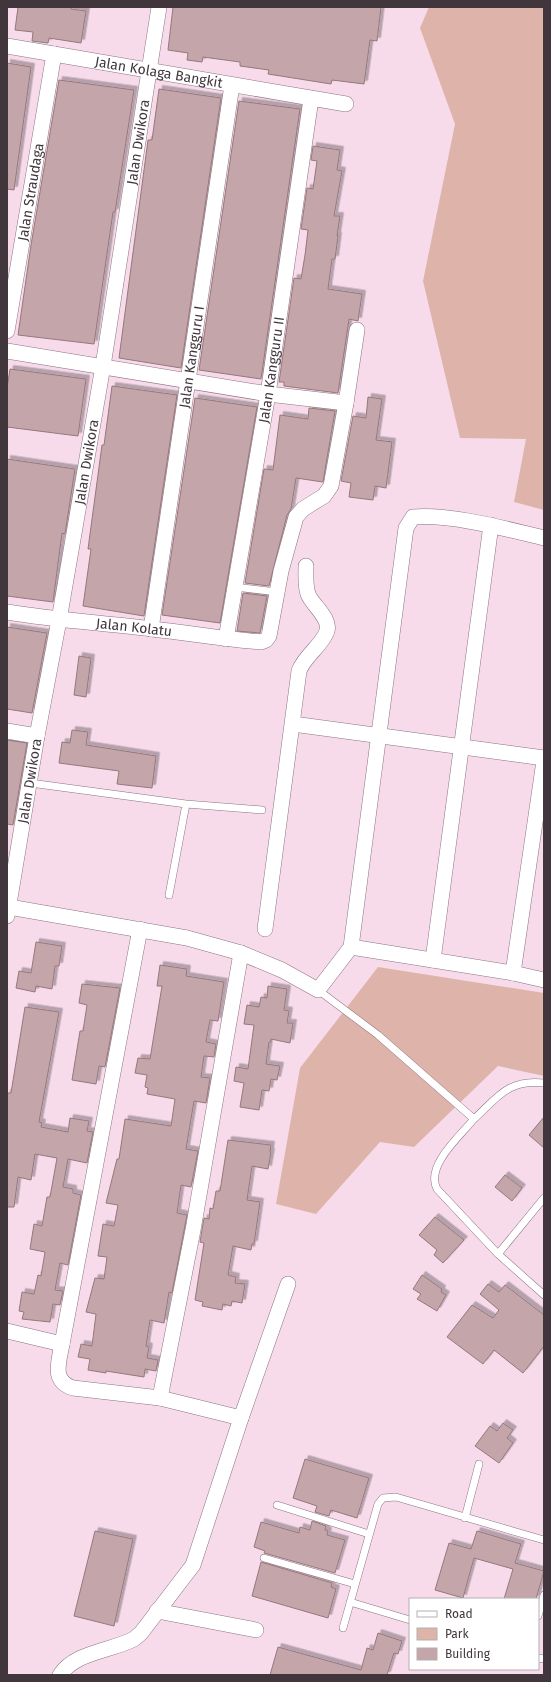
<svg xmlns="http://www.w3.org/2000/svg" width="551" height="1682" font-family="'Fira Sans',sans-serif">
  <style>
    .green { fill: #deb4aa }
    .building { fill: #c4a5a9; stroke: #95787c; filter: url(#shadow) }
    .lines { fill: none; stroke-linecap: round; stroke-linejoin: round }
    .service-casing { stroke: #8c7381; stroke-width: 8 }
    .minor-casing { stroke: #8c7381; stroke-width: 16 }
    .service { stroke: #fff; stroke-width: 7 }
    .minor { stroke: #fff; stroke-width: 15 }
    .labels { text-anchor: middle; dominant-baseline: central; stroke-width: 4; stroke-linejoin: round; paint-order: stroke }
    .street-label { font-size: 14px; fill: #41363c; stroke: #fff }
  </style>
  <defs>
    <filter id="shadow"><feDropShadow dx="3.5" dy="-3.5" stdDeviation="0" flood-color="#0004"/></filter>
  </defs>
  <rect width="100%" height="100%" fill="#f7dbea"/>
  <path class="green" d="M429,7H544V510L514,502L526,439L460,438L423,281L455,124L420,28Z
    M378,967L544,993V1076L498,1066L414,1147L380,1142L316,1214L276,1204L300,1068Z"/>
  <path class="building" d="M18,7H71V9L86,11L81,43L49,38L48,43L32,41L33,32L15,30Z
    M173,7H381L377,41L370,40L364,84L332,80L331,84L268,74L269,70L240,66V62L203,57L202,62L187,60L188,53L168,50Z
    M7,63L31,67L14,190L7,189Z
    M59,80L134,90L115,212H113L94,344L18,335L31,245Z
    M159,89L221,98L181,368L119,358L148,140H152Z
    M239,101L300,109L261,379L199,370Z
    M313,146L340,150L337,170L342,171L334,216H340L337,236H338L335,259H332L328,289L362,294L358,321L349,319L338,393L284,386V382H279L294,278L301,279L305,255L308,230L301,229L307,188L313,189L317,161L311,160Z
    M10,369L86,379L78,436L7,427V388Z
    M112,386L177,395L144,616L83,606L91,549H88L102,445H104Z
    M368,397L382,399L376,440L392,442L386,488L375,486L373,500L349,497L351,483L341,481L353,416L366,418Z
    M195,398L257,407L220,623L162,615Z
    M309,408L335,411L323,482L296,478L291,509L287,515L269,586L245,583L264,469L273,470L280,415L308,419Z
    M7,459L75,469L65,534L62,533L53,602L7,596Z
    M243,593L267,596L260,633L237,631Z
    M7,627L47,633L32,713L7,709Z
    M79,656L91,658L86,697L74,695Z
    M72,730L88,732L86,745L156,756L152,788L117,784L119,771L59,763L62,742L70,743Z
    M7,740L27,743L13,825L7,824Z
    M36,942L62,946L59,966H55L52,989L36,986L35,992L16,988L19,971L31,973Z
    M160,965L187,969L186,976L224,982L218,1021L210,1020L206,1042L216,1044L214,1057L204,1056L201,1077L210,1078L206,1103L194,1101L186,1149L198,1151L191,1187L181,1185L177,1213L187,1215L172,1293L169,1292L164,1323L150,1320L146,1346L149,1347L147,1358L158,1360L156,1371L145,1369L144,1377L106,1371V1373L88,1370L90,1359L78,1357L81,1344L92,1346L96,1314L86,1312L95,1278L104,1279L107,1257L98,1256L103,1224L114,1226L118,1205L106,1203L117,1159H119L125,1119L171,1126L175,1099L147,1094L148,1088L145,1087L147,1075L135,1073L138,1058L150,1059L162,986H157Z
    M82,984L120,988L105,1067L99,1066L96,1084L72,1080L80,1031H83L87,1005L79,1003Z
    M268,986L287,989L284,1010L289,1011L287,1023H293L290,1043L271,1039V1042H269L266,1064L280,1066L277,1080L271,1079L269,1091L262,1090L259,1110L240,1107L244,1083L234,1081L236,1067L248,1069L254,1025L244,1024L247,1005L259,1007L261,997L267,998Z
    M25,1007L59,1012L39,1122L42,1123L41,1127L68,1132L70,1118L89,1121L87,1131L93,1132L87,1163L68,1159L63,1187L73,1189V1193L81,1195L68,1265L60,1263L55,1290L63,1291L60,1305L53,1304L50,1322L22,1319L24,1312L19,1311L22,1292L34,1294L38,1275L41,1276L45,1252L30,1249L34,1224L42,1226L47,1197H50L57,1158L35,1154L31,1180L18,1177L14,1207H7V1093H11Z
    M544,1117V1148L529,1135Z
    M228,1140L271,1145L270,1152H271L268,1169L252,1166L247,1200L260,1202L254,1244H252L251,1250L233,1246L228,1275L236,1277L235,1283L245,1284L242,1303L232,1301L231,1306L223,1304L222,1310L202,1306L203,1302L195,1300L204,1243L200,1242L204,1218L209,1219L210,1208L213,1209L216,1191H220Z
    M505,1175L522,1188L512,1201L495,1187Z
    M435,1217L464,1240L443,1263L434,1255L437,1250L419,1235Z
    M422,1275L442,1289L441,1292L446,1295L437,1311L417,1299L421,1294L413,1289Z
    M488,1284L499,1292L505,1285L544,1315V1346L523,1373L494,1350L483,1364L447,1337L472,1305L493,1318L499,1310L480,1294Z
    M503,1423L513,1430L507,1438L513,1443L499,1463L475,1446L490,1426L497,1431Z
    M305,1459L369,1478L357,1518L331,1510L329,1516L315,1512L317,1506L293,1498Z
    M312,1521L326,1526L325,1530L328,1531L327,1535L345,1540L335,1573L264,1553L265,1551L254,1547L261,1522L299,1533L300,1527L310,1530Z
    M95,1531L133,1539L114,1626L74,1616Z
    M477,1531L521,1544L515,1563L544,1571L536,1599H504L513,1569L474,1558L463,1598L435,1590L449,1543L471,1549Z
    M261,1562L332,1583L331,1587L336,1589L328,1618L252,1596Z
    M378,1633L402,1641L398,1654L394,1653L387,1675H270L278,1647L361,1670L367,1648L373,1650Z"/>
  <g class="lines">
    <defs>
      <path id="service" d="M235,587L277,592
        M30,783L186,804L262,810
        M169,895L186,804
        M318,990L378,1035L474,1119C498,1097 508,1079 544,1083
        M474,1119C460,1136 425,1166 437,1189L498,1254L544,1295
        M498,1254L544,1198
        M277,1505L369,1534
        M465,1518L479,1464
        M264,1558L355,1584
        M350,1602L410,1620
        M538,1616L544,1595
        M343,1628L378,1504L383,1498L396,1497L544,1540
        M538,1658L544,1659"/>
      <g id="minor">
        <path id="s1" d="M7,46L346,104"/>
        <path id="s2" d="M7,331L54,54"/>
        <path d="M7,351L268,394L346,403"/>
        <path id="s3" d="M7,612C55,620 104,623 152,629C188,633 224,639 261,642L266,640L269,636L281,571L296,517L303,509L324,496L331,486L346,403L357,330"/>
        <path id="s4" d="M151,629L232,85"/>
        <path id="s5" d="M226,639L268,394L311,99"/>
        <path d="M293,724L544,758"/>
        <path d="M7,731L37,736"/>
        <path d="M9,907L187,938L241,953L282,970L318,990L351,947L406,528L413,517C453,514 506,529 544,538"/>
        <path id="s6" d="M7,916L37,736L59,620L103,366L159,7"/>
        <path d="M140,929L62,1344C59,1362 51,1381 73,1388L160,1398L241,1418L288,1284"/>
        <path d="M265,929L299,671C305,655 321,647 327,631C331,618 312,605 308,594C305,585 306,575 306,566"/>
        <path d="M351,947L513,973L544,980"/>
        <path d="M433,960L491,525"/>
        <path d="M513,973L544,761"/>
        <path d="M7,1331L62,1344"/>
        <path d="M160,1398L193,1230L241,953"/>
        <path d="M157,1611L256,1630"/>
        <path d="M60,1675C75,1652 111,1651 134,1639L141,1633L193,1565L241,1418"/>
      </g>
    </defs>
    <use href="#service" class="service-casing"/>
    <use href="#minor" class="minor-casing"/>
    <use href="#service" class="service"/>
    <use href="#minor" class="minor"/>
  </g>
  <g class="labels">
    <g class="street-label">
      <text stroke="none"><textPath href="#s1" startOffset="154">Jalan Kolaga Bangkit</textPath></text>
      <text stroke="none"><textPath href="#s6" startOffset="785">Jalan Dwikora</textPath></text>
      <text stroke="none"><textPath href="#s2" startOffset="141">Jalan Straudaga</textPath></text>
      <text stroke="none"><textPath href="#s4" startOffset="275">Jalan Kangguru I</textPath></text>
      <text stroke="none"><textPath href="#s5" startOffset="273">Jalan Kangguru II</textPath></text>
      <text stroke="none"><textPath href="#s6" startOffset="461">Jalan Dwikora</textPath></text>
      <text stroke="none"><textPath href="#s3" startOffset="128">Jalan Kolatu</textPath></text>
      <text stroke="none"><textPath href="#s6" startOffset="137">Jalan Dwikora</textPath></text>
    </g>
  </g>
  <rect width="551" height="1682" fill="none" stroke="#41363c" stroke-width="16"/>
  <rect x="409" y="1598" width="130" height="72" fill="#ffffff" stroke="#b3afb1"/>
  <rect x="417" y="1611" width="20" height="6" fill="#ffffff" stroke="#b3afb1"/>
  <text x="445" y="1618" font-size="12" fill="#41363c">Road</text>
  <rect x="417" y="1628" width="20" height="12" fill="#deb4aa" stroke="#b3afb1"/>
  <text x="445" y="1638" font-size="12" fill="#41363c">Park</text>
  <rect x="417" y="1648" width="20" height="12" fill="#c4a5a9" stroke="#b3afb1"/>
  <text x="445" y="1658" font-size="12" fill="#41363c">Building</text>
</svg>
